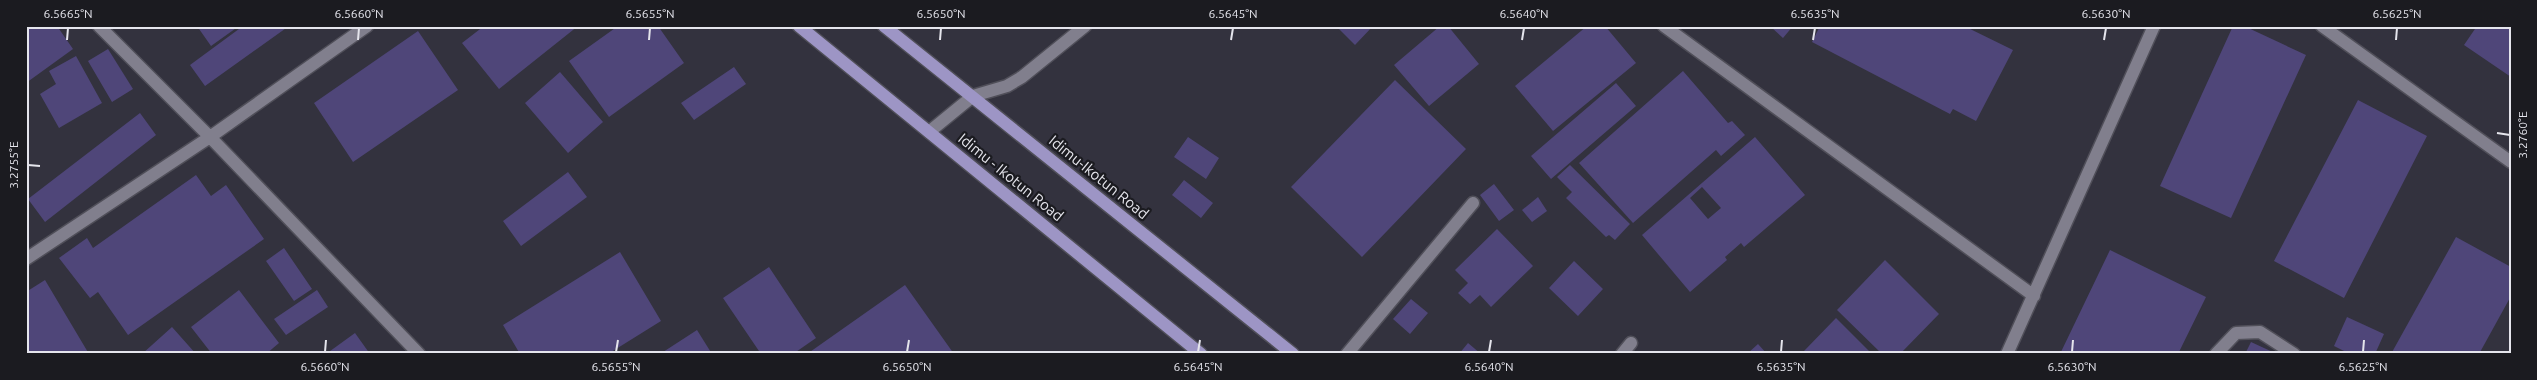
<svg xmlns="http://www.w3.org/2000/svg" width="2537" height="380" font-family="Ubuntu,sans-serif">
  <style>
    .building { fill: #4f4679; fill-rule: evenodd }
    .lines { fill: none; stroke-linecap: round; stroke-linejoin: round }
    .lane-casing { stroke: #504f59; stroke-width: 15 }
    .street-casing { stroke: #504f59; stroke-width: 15 }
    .primary-casing { stroke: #504f59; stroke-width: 15 }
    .lane { stroke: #817f8d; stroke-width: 12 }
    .street { stroke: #817f8d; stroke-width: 12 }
    .primary { stroke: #9d95c5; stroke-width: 12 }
    .ticks { fill: none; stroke: #e5e5ec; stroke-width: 2 }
    .labels { text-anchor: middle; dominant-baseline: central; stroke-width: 4.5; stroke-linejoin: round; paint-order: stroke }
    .street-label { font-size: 15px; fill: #e5e5ec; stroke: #1b1b20 }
    .neatline { fill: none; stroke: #e5e5ec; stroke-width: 2 }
    .ticks-label { font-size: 12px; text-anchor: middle; fill: #e5e5ec }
  </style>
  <rect width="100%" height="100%" fill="#33323e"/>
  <path class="building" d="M26,26H57L73,49L26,83Z
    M197,26H239L211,46Z
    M243,26H289L205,86L190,65Z
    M484,26H578L499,89L462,43Z
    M618,26H658L684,63L609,117L569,61Z
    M1336,26H1373L1355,45Z
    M1440,26H1448L1479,64L1429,106L1394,65Z
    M1587,26H1605L1636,63L1553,131L1515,86Z
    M1770,26H1793L1783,38Z
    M1820,26H1964L2013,50L1976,121L1953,109L1950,114L1812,42Z
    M2233,26H2244L2306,55L2231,218L2160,186Z
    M2477,26H2511V77L2464,45Z
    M418,31L458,90L353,162L314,103Z
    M108,49L133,89L112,102L88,61Z
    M76,56L102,103L59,128L40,94L56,84L49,71Z
    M734,67L746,84L694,120L681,103Z
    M1683,71L1728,123L1732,121L1745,135L1721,156L1716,150L1633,223L1579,163Z
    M560,72L603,122L568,153L525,103Z
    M1395,80L1466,149L1362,257L1291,187Z
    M1616,83L1636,106L1551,179L1531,156Z
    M2358,100L2427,136L2344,298L2274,261Z
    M140,113L156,135L45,222L28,199Z
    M1188,137L1219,158L1206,179L1174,157Z
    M1755,137L1805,195L1744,247L1741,243L1725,257L1727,260L1690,292L1642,235ZM1702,187L1721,208L1708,219L1690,198Z
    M1570,165L1630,224L1615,240L1609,235L1606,237L1566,198L1572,192L1557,177Z
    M568,172L587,197L521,246L503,221Z
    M196,175L211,196L226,185L264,239L128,335L98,292L90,298L59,258L87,238L93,248Z
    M1184,180L1213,203L1201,218L1172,195Z
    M1494,184L1514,210L1499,221L1480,195Z
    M1538,197L1547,211L1532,222L1522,210Z
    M1497,229L1533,266L1491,307L1480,295L1470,304L1458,293L1468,283L1455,270Z
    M2456,237L2511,267V296L2479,354H2391Z
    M284,248L312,289L294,301L266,261Z
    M2110,250L2206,297L2178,354H2060Z
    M620,252L661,321L608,354H520L503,325Z
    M1885,260L1939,314L1900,354H1882L1837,310Z
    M1574,261L1603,289L1578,316L1549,288Z
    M769,267L816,338L793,354H761L723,298Z
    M45,280L89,354H26V292Z
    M905,285L954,354H807Z
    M239,290L279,343L266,354H212L191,327Z
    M317,290L328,307L286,335L274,319Z
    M1411,299L1428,313L1410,334L1393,319Z
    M2347,317L2384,334L2375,354H2350L2334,346Z
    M1836,318L1872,354H1807L1804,351Z
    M172,327L196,354H142Z
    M697,330L712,354H660Z
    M355,333L370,354H326Z
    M2251,342L2277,354H2245Z
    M1468,343L1481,354H1459Z
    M1758,344L1767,354H1747Z"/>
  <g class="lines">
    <defs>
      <path id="lane" d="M1347,354L1473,203
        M1622,354L1631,343
        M2216,354L2236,333L2260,332L2294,354"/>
      <path id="street" d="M99,26L210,137L419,354
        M1664,26L2034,296
        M2322,26L2511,162
        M929,132L973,96L1007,86L1022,77L1085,26
        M26,259L210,137L367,26
        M2007,354L2154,26"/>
      <path id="primary" d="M799,26L1201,354
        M884,26L1293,354"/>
    </defs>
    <use href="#lane" class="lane-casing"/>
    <use href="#street" class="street-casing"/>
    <use href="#primary" class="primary-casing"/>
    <use href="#lane" class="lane"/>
    <use href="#street" class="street"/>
    <use href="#primary" class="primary"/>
  </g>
  <path class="ticks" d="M67,40L68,28M358,40L359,28M649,40L650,28M940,40L941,28M1231,40L1233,28M1522,40L1524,28M1813,40L1815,28M2104,40L2106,28M2396,40L2397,28M2497,133L2510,135M28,165L40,166M325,352L326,340M616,352L618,340M907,352L909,340M1198,352L1200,340M1489,352L1491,340M1781,352L1782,340M2072,352L2073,340M2363,352L2364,340"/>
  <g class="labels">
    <g class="street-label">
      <text transform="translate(1011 177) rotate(39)">Idimu - Ikotun Road</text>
      <text transform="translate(1099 177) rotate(39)">Idimu-Ikotun Road</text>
    </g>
  </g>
  <rect width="2537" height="380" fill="none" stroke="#1b1b20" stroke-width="55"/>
  <rect x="28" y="28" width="2482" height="324" class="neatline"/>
  <g class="ticks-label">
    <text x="68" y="18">6.5665°N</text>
    <text x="359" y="18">6.5660°N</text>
    <text x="650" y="18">6.5655°N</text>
    <text x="941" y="18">6.5650°N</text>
    <text x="1233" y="18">6.5645°N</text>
    <text x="1524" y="18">6.5640°N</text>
    <text x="1815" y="18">6.5635°N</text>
    <text x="2106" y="18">6.5630°N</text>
    <text x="2397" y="18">6.5625°N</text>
    <text transform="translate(2523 135) rotate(-90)" y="4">3.2760°E</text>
    <text transform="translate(14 165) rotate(-90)" y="4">3.2755°E</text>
    <text x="325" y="371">6.5660°N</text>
    <text x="616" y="371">6.5655°N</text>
    <text x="907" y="371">6.5650°N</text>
    <text x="1198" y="371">6.5645°N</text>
    <text x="1489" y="371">6.5640°N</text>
    <text x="1781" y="371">6.5635°N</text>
    <text x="2072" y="371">6.5630°N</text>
    <text x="2363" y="371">6.5625°N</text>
  </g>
</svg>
